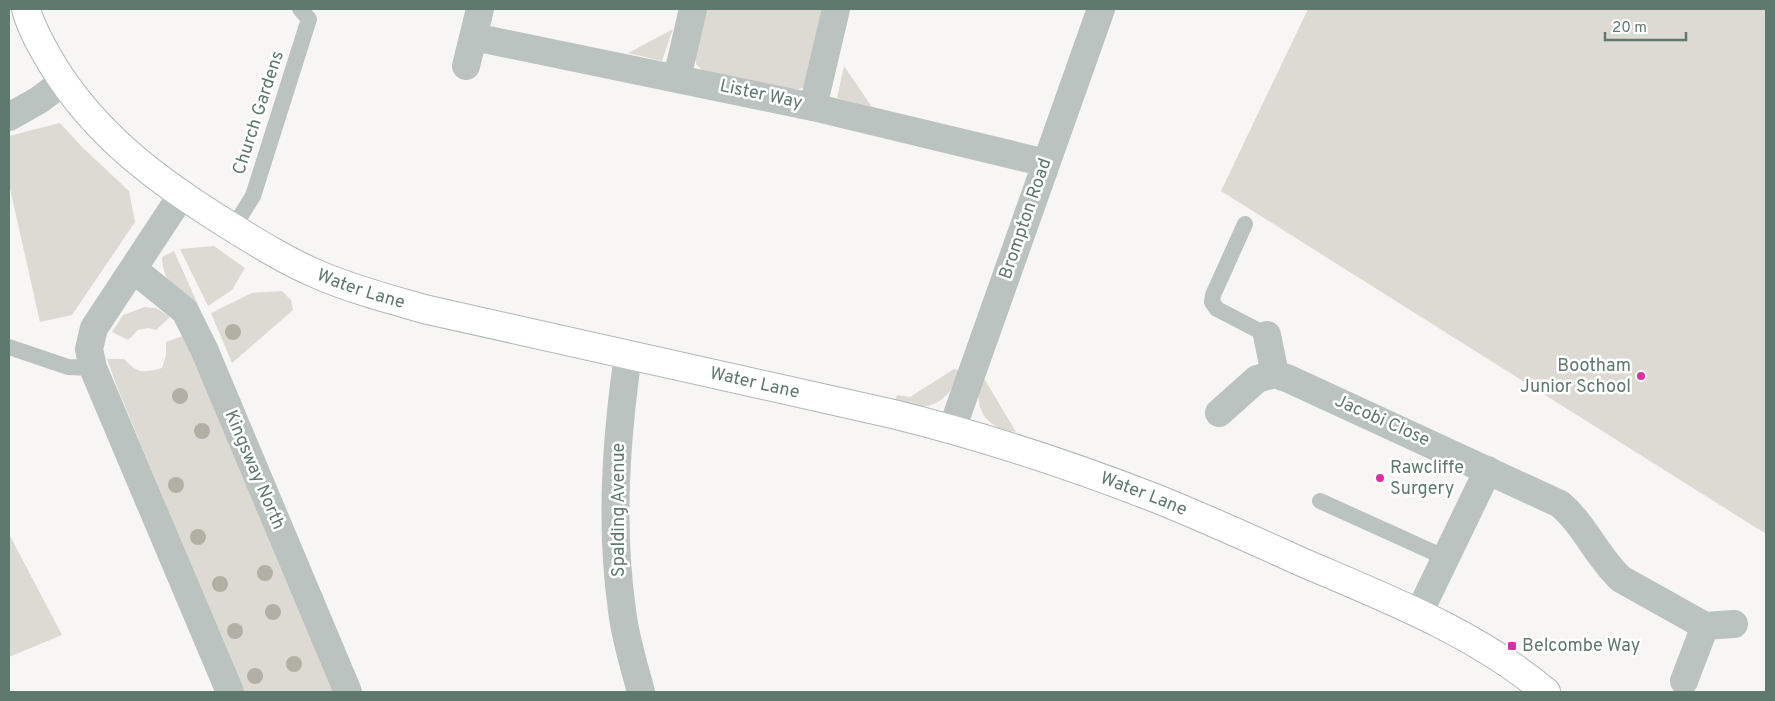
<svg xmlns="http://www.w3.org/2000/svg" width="1775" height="701" font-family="Overpass,sans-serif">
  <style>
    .green { fill: #dddad4 }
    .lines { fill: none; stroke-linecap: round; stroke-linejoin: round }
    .secondary-casing { stroke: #acb8b3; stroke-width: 30 }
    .lane { stroke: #bac3bf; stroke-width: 16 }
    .street { stroke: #bac3bf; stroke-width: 28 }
    .secondary { stroke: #fff; stroke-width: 28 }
    .tree { fill: #b2afa4 }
    .poi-dot { fill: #df2ea2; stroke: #fff; stroke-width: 2 }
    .labels { text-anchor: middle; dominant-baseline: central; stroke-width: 5; stroke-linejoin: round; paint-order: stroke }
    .street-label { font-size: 18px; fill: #5f796e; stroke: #fff }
    .poi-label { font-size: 18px; fill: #5f796e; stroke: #fff; text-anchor: start }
  </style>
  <rect width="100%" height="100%" fill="#f8f5f5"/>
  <path class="green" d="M706,9H823L805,87L795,90L702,70L696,64V53Z
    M1308,9H1766V534L1221,191Z
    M673,29L662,61L628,53Z
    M844,66L872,107L837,98Z
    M60,123L82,147L129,191L135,222L72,315L40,322L9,184V136Z
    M214,246L245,268L232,290L208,306L180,249Z
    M174,251L200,309C181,289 163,288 162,257Z
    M282,291L291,300L293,310L232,363L211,313L252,293Z
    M145,307L156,308L170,317L156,330L148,328L138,330L128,340L112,332L123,315Z
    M188,334L338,692H244L117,387L107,359H124C139,374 141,373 162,368L166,355V342Z
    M954,369L962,371C954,387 943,406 923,406C914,406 904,402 895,401L897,395L910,397Z
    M982,379L985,380L1016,432C985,428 972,408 982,379Z
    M9,534L62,635L9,657Z"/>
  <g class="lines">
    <defs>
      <g id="secondary">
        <path id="s1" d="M26,9C31,28 42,47 52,64C96,136 159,182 230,226C259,244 288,262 319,275C354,290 389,299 424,309L893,414C982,436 1070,465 1155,498C1205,518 1255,541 1304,563C1388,599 1476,633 1546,692"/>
      </g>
    </defs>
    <use href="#secondary" class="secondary-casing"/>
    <path class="lane" d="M1245,224L1213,295L1212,302L1217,309L1267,335
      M233,228L253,196L309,19L300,9
      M9,347L68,367L93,368
      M1320,501L1446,558"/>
    <path class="street" d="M474,37L813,107L1046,163
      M466,66L480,9
      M677,78L693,9
      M813,107L836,9
      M9,117L39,100L63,82
      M181,196L94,328L89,349L93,368L230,692
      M133,269L185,311L204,349L348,692
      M1267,335L1275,374
      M628,355C616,440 610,525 622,610C625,638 634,665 641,692
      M1219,413L1257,379L1275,374L1289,379L1560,504C1585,525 1597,557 1621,579L1705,626L1734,624
      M952,429L1101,9
      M1419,613L1488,470
      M1684,681L1705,626"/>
    <use href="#secondary" class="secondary"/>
  </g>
  <g class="tree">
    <circle cx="233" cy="332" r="8"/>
    <circle cx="180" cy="396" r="8"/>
    <circle cx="202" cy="431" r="8"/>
    <circle cx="176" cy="485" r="8"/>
    <circle cx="198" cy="537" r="8"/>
    <circle cx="265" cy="573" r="8"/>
    <circle cx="220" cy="584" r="8"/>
    <circle cx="273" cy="612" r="8"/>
    <circle cx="235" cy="631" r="8"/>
    <circle cx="294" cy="664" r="8"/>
    <circle cx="255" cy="676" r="8"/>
  </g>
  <g class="poi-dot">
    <circle cx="1641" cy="376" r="5"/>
    <circle cx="1380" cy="478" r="5"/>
    <rect x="1507" y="641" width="10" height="10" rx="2.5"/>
  </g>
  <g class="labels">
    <g class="street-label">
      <text transform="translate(761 95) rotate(12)">Lister Way</text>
      <text transform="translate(259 113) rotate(-72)">Church Gardens</text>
      <text transform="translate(1026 219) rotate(-71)">Brompton Road</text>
      <text stroke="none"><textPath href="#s1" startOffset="450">Water Lane</textPath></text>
      <text stroke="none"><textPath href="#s1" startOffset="855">Water Lane</textPath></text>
      <text transform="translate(1382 421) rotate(24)">Jacobi Close</text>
      <text transform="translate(254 470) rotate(67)">Kingsway North</text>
      <text stroke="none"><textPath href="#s1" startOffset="1260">Water Lane</textPath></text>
      <text transform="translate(619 510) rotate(-90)">Spalding Avenue</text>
    </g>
    <g class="poi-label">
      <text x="1631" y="366" text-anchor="end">Bootham<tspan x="1631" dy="21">Junior School</tspan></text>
      <text x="1390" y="468">Rawcliffe<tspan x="1390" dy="21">Surgery</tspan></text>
      <text x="1522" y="646">Belcombe Way</text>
    </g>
  </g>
  <rect width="1775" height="701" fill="none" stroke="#5f796e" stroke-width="20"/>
  <path d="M1605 32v8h81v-8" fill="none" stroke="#5f796e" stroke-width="2.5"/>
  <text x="1612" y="32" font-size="15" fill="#5f796e" stroke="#ffffff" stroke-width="4" paint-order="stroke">20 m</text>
</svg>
